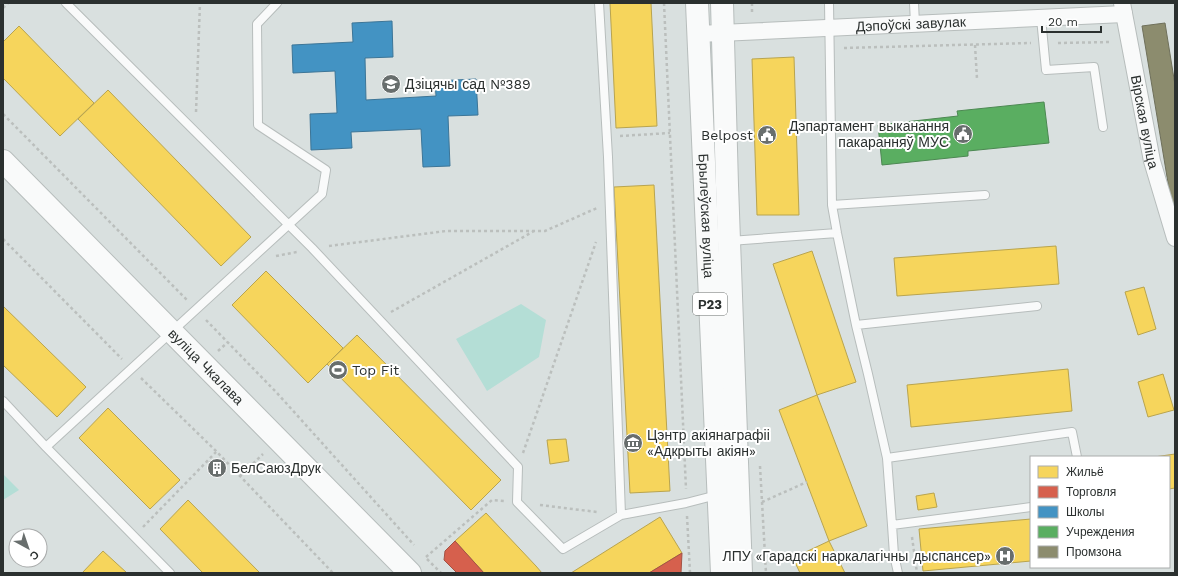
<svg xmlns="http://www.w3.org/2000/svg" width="1178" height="576" font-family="'Work Sans',sans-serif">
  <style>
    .green { fill: #b4ded6 }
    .homes { fill: #f6d55c; stroke: #b9a44e }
    .shops { fill: #d6604d; stroke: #a35244 }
    .schools { fill: #4393c3; stroke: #3c7597 }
    .public { fill: #5aae61; stroke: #4c8852 }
    .industry { fill: #8c8c6e; stroke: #6f705b }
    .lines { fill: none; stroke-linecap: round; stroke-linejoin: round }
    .service-casing { stroke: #b7bdbc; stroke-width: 10 }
    .minor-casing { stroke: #b7bdbc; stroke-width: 18 }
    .secondary-casing { stroke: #b7bdbc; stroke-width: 24 }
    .primary-casing { stroke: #b7bdbc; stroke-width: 24 }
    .path { stroke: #bbbfbd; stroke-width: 2.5; stroke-dasharray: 3 3; stroke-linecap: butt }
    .service { stroke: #f9fafa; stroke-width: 8 }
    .minor { stroke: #f9fafa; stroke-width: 16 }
    .secondary { stroke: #f9fafa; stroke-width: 22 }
    .primary { stroke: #f9fafa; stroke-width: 22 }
    .labels { text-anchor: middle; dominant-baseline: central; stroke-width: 4; stroke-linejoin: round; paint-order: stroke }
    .shield { fill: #fff; stroke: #6b6e6d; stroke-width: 1 }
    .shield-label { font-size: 13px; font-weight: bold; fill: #2b302f }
    .street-label { font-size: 14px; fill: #2b302f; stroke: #fff }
    .poi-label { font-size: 14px; fill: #2b302f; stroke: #fff; text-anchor: start }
  </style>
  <rect width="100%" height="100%" fill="#d9e0df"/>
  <path class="green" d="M521,304L546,320L539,357L487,391L456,339Z
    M3,474L19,490L3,500Z"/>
  <path class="homes" d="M610,3H651L657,126L616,128Z
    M19,26L94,103L60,136L3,78V42Z
    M794,57L799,215H757L752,59Z
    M108,90L251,237L221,266L78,119Z
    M654,185L670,491L630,493L614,187Z
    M1056,246L1059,284L897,296L894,258Z
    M812,251L856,382L817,395L773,264Z
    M266,271L343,348L308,383L232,305Z
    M1144,287L1156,329L1138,335L1125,292Z
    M3,306L86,387L57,417L3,365Z
    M357,335L501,480L471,510L327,364Z
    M1068,369L1072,411L911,427L907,385Z
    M1163,374L1174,410L1148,417L1138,382Z
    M817,395L867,526L829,541L779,410Z
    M108,408L180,480L150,509L79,438Z
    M566,439L569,461L550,464L547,440Z
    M1175,454V488L1169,489V457H1154Z
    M216,462L223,469L217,474L211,468Z
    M934,493L937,507L918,510L916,496Z
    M188,500L260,573H203L160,529Z
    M486,513L536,566L542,573H484L455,541Z
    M660,517L682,553L649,573H571Z
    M1031,519V561L923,571L919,529Z
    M829,541L845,573H800L793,558Z
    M103,551L127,573H82Z"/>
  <path class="shops" d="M455,541L484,573H457L444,560L445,551Z
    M682,553L681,573H649Z"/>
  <path class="schools" d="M392,21L393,57L365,58L366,100L436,96L435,81L476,79L478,115L448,116L450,166L423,167L421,129L351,132L352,148L311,150L310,114L337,113L335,71L293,73L292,45L353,42L352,23Z"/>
  <path class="public" d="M1044,102L1049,143L968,151V156L882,165L878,125L958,116L957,111Z"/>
  <path class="industry" d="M1165,23L1175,85V225L1142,26Z"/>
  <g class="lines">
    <defs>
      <path id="service" d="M66,3L312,248L518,467L517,502L563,549L621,515L686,503L717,495
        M599,3L608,157L621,515
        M829,3L832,205L837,233L856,325L868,374L887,458L892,525L1031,507
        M914,3L915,24
        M1041,18L1046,70L1094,67L1103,127
        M832,205L985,195
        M730,241L837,233
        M856,325L1037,306
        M3,401L46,447L170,573
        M46,447L322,194L326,170L258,125L257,24L277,3
        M887,458L1072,432L1077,457
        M892,525L894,555L898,573"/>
      <g id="minor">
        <path id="s1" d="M1122,3L1152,161L1175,238"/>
        <path id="s2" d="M698,34L1124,14"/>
      </g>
      <g id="secondary">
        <path id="s3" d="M3,161L410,573"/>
      </g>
      <g id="primary">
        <path id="s4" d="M697,3L722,573"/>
        <path d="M722,3L727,185L741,573"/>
      </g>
    </defs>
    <use href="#service" class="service-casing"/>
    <use href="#minor" class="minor-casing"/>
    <use href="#secondary" class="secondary-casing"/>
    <use href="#primary" class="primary-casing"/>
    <path class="path" d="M664,3L686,489
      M752,3V14
      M3,8L8,3
      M1058,43L1112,42
      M975,45L977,79
      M844,48L1031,43
      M196,112L200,3
      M3,114L187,300
      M620,136L670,133
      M3,239L122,359
      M329,246L446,231H545L597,208
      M276,256L297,252
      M391,312L534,231
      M206,320L277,393L414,545
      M218,351L228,342
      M141,378L217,452L333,573
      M523,453L596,242
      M760,466L766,573
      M240,476L263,454
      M762,502L807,482
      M540,505L597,512
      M687,516L690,573
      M143,527L216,452
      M912,537L917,573
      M426,557L492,500L504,501
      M427,559L441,573"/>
    <use href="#service" class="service"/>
    <use href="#minor" class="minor"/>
    <use href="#secondary" class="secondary"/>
    <use href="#primary" class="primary"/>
  </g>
  <defs>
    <symbol id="school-disc" viewBox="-11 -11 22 22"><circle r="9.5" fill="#686e6d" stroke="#fff"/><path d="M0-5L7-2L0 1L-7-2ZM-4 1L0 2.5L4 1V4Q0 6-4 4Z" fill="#fff"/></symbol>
    <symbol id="civic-disc" viewBox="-11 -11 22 22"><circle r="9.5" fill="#686e6d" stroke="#fff"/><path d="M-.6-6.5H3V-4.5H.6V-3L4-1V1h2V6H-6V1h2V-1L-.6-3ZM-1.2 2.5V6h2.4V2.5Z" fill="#fff"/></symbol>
    <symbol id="stadium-disc" viewBox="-11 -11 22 22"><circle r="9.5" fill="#686e6d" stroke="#fff"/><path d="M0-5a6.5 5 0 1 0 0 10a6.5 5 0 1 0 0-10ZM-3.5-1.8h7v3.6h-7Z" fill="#fff"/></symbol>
    <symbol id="museum-disc" viewBox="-11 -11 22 22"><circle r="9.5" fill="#686e6d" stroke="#fff"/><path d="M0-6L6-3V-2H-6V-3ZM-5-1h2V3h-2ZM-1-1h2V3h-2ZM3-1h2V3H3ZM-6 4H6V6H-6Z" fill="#fff"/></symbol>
    <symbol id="building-disc" viewBox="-11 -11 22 22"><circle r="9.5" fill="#686e6d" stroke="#fff"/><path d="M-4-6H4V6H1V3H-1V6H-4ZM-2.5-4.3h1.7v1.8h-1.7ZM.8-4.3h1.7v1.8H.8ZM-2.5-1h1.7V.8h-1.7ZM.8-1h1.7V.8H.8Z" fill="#fff"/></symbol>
    <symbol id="hospital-disc" viewBox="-11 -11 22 22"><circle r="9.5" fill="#686e6d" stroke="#fff"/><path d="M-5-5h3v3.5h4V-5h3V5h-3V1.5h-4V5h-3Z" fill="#fff"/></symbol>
  </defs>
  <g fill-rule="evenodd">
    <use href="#school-disc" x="380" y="73" width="22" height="22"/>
    <use href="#civic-disc" x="952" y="123" width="22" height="22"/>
    <use href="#civic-disc" x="756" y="124" width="22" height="22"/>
    <use href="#stadium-disc" x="327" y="359" width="22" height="22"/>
    <use href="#museum-disc" x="622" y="432" width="22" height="22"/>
    <use href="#building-disc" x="206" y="457" width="22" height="22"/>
    <use href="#hospital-disc" x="994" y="545" width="22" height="22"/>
  </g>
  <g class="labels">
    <rect class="shield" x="693" y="293" width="34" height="22" rx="3"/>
    <g class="shield-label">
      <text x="710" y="304">Р23</text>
    </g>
    <g class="street-label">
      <text stroke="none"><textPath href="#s2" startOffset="213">Дэпоўскі завулак</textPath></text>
      <text stroke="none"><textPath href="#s1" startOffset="121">Вірская вуліца</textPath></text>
      <text stroke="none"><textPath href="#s4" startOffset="213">Брылеўская вуліца</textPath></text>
      <text stroke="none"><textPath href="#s3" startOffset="289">вуліца Чкалава</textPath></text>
    </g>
    <g class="poi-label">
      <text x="405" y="84">Дзіцячы сад №389</text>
      <text x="949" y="126" text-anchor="end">Дэпартамент выканання<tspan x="949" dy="16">пакаранняў МУС</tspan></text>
      <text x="753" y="135" text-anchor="end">Belpost</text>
      <text x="352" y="370">Top Fit</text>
      <text x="647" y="435">Цэнтр акіянаграфіі<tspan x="647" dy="16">«Адкрыты акіян»</tspan></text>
      <text x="231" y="468">БелСаюзДрук</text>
      <text x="991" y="556" text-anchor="end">ЛПУ «Гарадскі наркалагічны дыспансер»</text>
    </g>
  </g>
  <rect width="1178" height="576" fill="none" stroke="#2b302f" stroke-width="8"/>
  <rect x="1030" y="456" width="140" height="112" fill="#ffffff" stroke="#aaacac"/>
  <rect x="1038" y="466" width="20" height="12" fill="#f6d55c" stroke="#aaacac"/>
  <text x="1066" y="476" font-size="12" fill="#2b302f">Жильё</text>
  <rect x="1038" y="486" width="20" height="12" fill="#d6604d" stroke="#aaacac"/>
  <text x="1066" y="496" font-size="12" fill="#2b302f">Торговля</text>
  <rect x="1038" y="506" width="20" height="12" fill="#4393c3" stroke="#aaacac"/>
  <text x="1066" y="516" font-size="12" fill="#2b302f">Школы</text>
  <rect x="1038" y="526" width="20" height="12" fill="#5aae61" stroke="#aaacac"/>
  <text x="1066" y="536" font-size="12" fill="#2b302f">Учреждения</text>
  <rect x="1038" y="546" width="20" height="12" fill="#8c8c6e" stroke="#aaacac"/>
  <text x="1066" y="556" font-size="12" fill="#2b302f">Промзона</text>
  <g transform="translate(28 548) rotate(140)"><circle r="19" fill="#ffffff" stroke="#aaacac"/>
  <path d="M0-3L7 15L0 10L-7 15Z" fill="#686e6d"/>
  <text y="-6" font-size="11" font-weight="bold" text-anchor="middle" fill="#2b302f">С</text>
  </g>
  <path d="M1042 26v6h59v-6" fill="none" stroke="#2b302f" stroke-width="2"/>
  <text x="1048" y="26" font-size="12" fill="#2b302f" stroke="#ffffff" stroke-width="3" paint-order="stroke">20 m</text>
</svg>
